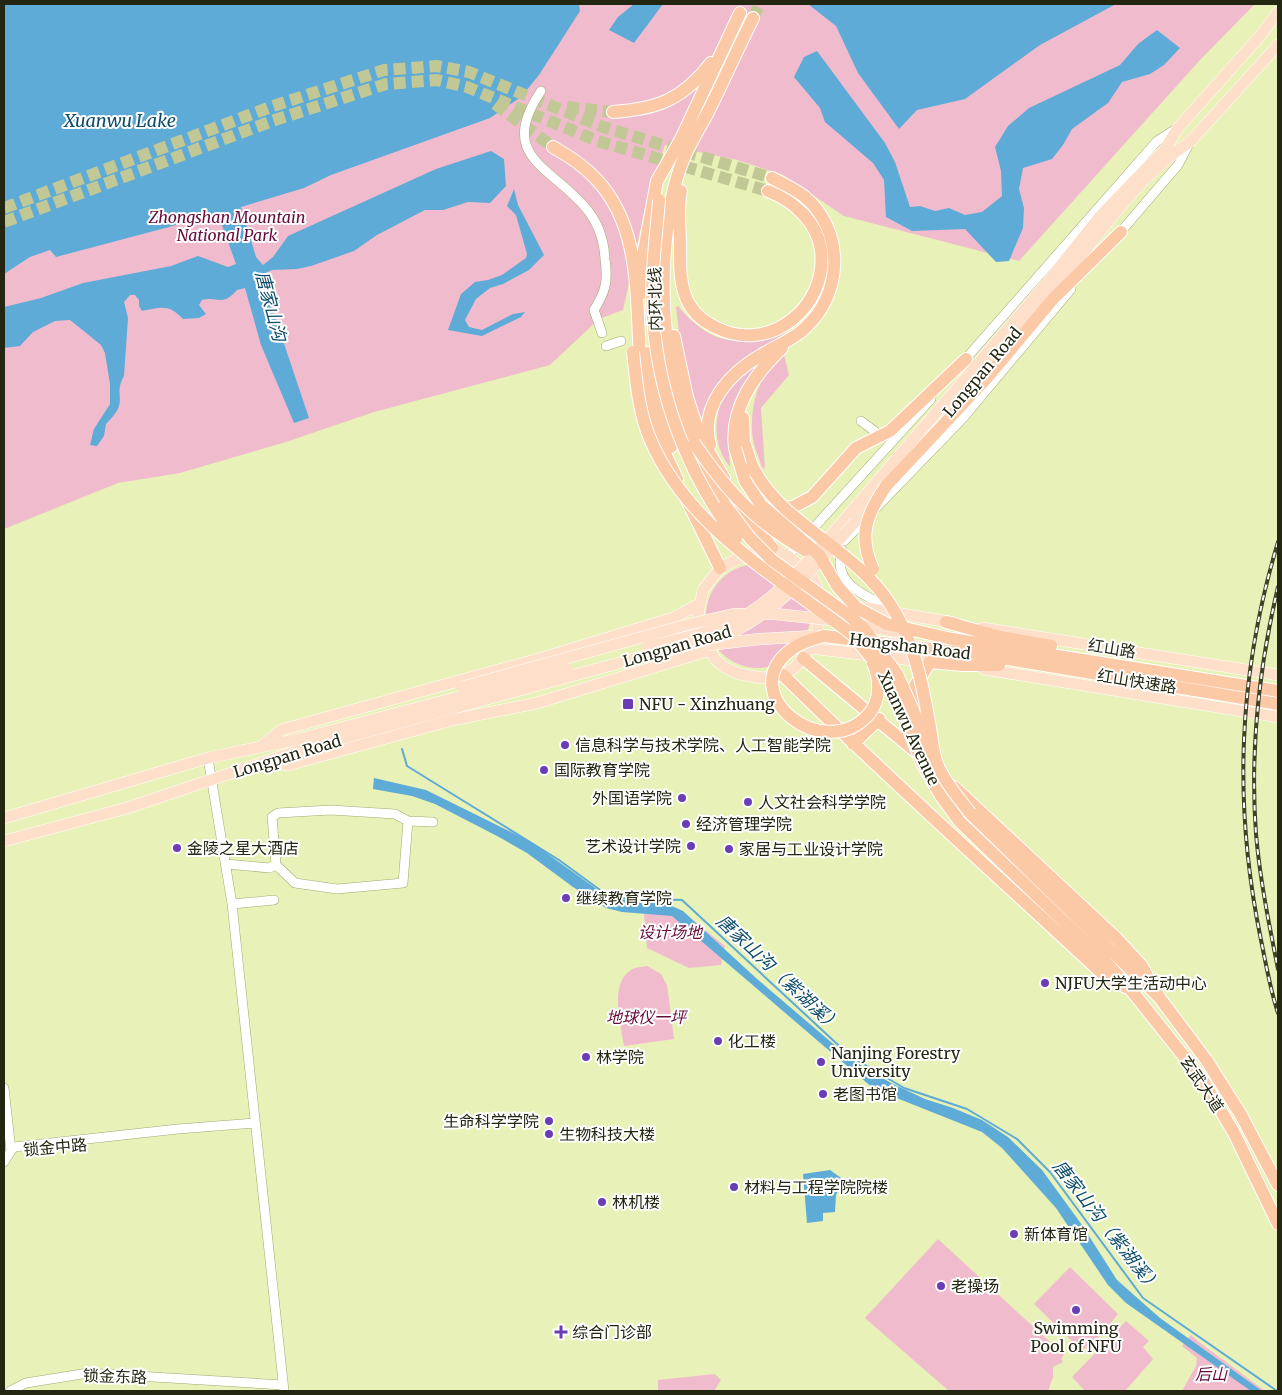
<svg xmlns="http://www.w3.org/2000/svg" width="1282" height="1395" font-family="Merriweather,'Noto Sans SC',serif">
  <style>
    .green { fill: #f1bbce }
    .water { fill: #5eabd7 }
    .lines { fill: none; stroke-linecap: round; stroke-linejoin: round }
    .stream { stroke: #5eabd7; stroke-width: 2 }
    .highway-tunnel { stroke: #c1c896; stroke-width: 12; stroke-dasharray: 12 6; stroke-linecap: butt }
    .minor-casing { stroke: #a1a972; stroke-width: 10 }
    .major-casing { stroke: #fff; stroke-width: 12 }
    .highway-casing { stroke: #fff; stroke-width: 14 }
    .minor { stroke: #fff; stroke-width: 9 }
    .major { stroke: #fddfca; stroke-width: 11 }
    .highway { stroke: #fcc9a6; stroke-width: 12 }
    .rail-casing { stroke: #3e4227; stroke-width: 4 }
    .rail { stroke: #fff; stroke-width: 2; stroke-dasharray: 5.5; stroke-linecap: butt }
    .major-bridge-casing { stroke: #fff; stroke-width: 12; stroke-linecap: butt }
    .highway-bridge-casing { stroke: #fff; stroke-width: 14; stroke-linecap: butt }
    .major-bridge { stroke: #fddfca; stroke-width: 11 }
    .highway-bridge { stroke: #fcc9a6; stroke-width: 12 }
    .poi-dot { fill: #683db5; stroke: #fff; stroke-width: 2 }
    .labels { text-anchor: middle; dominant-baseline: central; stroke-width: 4; stroke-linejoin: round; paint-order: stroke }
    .park-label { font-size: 16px; font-style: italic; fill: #660a3b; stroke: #fff }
    .street-label { font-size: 16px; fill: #232610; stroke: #fff }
    .poi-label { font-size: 16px; fill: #232610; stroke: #fff; text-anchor: start }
    .water-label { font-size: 18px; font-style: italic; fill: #0d4c6a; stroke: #fff }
  </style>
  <rect width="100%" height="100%" fill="#e8f1b7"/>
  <path class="green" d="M4,4H1255L1200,60L1019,261L844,216L783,175L737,160L665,145L648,195L623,310L599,319L550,365L374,412L286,442L180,473L118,483L4,529Z
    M678,306C691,322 712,341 735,340C752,339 772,330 788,325L791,328C781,338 767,343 755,351C726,368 715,390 702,421C687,401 679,333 676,307Z
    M784,355L789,375L761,408L765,469L762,467C758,455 752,443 752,430C751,403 759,371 784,355Z
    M763,361C740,380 729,410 728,440C728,449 730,459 730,467C707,439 715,394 743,372C749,368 757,365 763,361Z
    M706 616a52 52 0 1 1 104 0a52 52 0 1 1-104 0Z
    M643,903L679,909L725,946L721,965L689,968L647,948Z
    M647,966L661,974L667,985L674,1039L624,1046C621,1025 609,983 631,970C635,967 642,967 647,966Z
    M938,1239L1064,1355L1061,1359L1063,1362L1053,1367V1377L1048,1391H949L865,1318Z
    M1070,1267L1118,1314L1101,1335L1082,1351L1034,1304Z
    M1126,1321L1149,1341L1143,1347L1153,1359L1125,1391H1085L1072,1377Z
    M1191,1335L1199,1342L1265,1391H1182L1196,1366L1197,1358L1182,1346Z
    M715,1374L721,1380L714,1391H658V1380Z"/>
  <path class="water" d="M4,4H579L580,11L539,75L521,97L490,118L331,175L304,188L241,207L256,257L263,265L273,257L288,236L436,169L491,151L504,159L506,186L490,203L468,202L443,210H425L377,235L354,251L311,266L297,269L272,270L261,275L309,418L294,423L261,345L245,288L237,290C222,307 219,296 202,300L199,305L206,314L199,318L183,319C169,304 162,307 142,311L139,306V300L135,295H130L124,302L128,318L124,376C112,397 131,400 106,424L104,436L97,446L90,445L94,429L110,404V384L105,353L101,345L70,320L55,321L33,332L20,346L4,348V307L41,298L83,283L171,266L198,256L228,267L236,264L218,214L56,257L50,250L30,257L4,274Z
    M634,4H663L634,43L609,30L618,17Z
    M808,4H1116L1040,45L965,99L917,110L899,129L858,73L836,26Z
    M1157,30L1180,48L1164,65L1150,74L1122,82L1108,103L1072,129L1063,145L1052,159L1023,168L1019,189L1024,208L1023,228L1009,261L996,262L965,229L912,231L886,217L884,180L873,163L825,122L820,108L794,77L804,57L817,51L885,143L895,162L910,207L920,206L935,211L949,208L965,215L982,212L1002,196L1001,171L995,147L1008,126L1029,108L1120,65L1138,44Z
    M514,189L518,205L544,255L529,270L503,284L490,288L476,299L465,320L469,327L482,330L513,314L525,312L521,317L482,336L448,330L461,294L475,282L488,280L502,275L526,258L527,254L516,215L507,206Z
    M374,778L426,790L531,842L605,895L632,902L665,903L683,911L756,978L852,1060L891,1083L925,1099L953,1108L982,1120L1008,1137L1042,1170L1082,1225L1117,1280L1160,1318L1262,1391H1251L1126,1303L1108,1285L1056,1208L1002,1148L982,1132L874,1089L672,916L622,912L606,908L573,887L527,853L499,837L435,804L412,796L373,789Z
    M830,1170L844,1180L836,1195L835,1212L823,1213V1221L807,1223L803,1174Z"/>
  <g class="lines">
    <path class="stream" d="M402,749L407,766L559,860L611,898L682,900L850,1056L904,1088L967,1109L1017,1139L1050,1172L1143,1298L1277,1391"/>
    <path class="highway-tunnel" d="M753,18L760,4
      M495,104L553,147
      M567,107L613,112
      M4,208L273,106L384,70L437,66L469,72L603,127L772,178
      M4,222L272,121L386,84L437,80L467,87L598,141L768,191"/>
    <defs>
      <path id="minor" d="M541,91C497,156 550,166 585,207C598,222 604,240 605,259C608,281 606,291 594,310L602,333
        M1117,236L1178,165L1189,144
        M606,346L621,341
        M962,363L1157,141L1176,129
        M861,421L877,433
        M877,507L963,418L1071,289
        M844,541L868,517
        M842,550C831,584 867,597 891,608
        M788,556L931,399
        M208,758L232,904L284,1391
        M226,864L269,868L276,865L272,817L278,813L331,810L395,814L408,821L433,822
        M276,865L295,883L337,889L403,883L408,821
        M232,904L274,900
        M4,1088L11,1151L4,1162
        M11,1151L14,1147L178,1129L255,1123
        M10,1391L26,1383L88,1373L283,1385"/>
      <path id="major" d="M958,401C996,356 1035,312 1072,267C1107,224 1143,171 1190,142L1278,45
        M855,522L875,499
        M834,532L1046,284L1102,214L1165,149L1178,128L1261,35L1278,12
        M772,548L788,556L811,575L817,587L818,629L803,658L795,667L783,675L763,678L739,674L724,667L715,659L700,629L698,615L703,590L720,568L754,551Z
        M855,606L955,623
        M983,628L1278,675
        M809,648L930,662
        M984,669L1278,717
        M262,746L281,730L542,658L673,618L699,604
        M266,762L288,765L452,720L537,703L710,650
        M4,818L208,758L299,739L462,696
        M4,841L127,808L303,749L465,705"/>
      <path id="highway" d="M613,112C658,109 683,99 711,63
        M681,139L740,13
        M553,147C569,156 584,166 596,179C652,238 630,329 646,402C651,429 666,454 677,479
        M681,191C677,207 680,228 680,244C680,264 679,286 689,304C696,316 705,322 717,328C770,354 828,307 821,250C817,222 794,201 768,191
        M643,293V256L657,181L685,132
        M674,336L687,397L700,437L724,478
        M649,353L662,423L671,447
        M743,418L744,442L752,466
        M710,445C699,405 731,372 763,354C777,345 793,340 805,328C843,294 845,231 805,197C795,189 783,184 772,178
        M735,448C730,408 754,375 782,348
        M886,486L986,379L1053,299L1121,232
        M687,500L720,568
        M725,505C676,417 656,340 666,239C669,212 673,183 684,158C691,141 701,126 709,110C724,80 738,48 753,18
        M741,506L772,548
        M759,509L793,507L812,497L856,448L890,431L966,359
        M946,622L1000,637L1051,646
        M824,636L996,657L1278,704
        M952,639L1278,691
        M803,658L921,756
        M783,675C888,779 1000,878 1108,979L1126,987
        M914,714L915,686L930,662L963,665H999
        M853,744L879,719
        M922,763L941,796L960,822L1103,959L1131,990L1202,1079L1234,1133L1278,1224
        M954,787L1117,939L1141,965L1159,997
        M970,813L1159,997L1207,1061L1241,1115L1278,1185"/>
    </defs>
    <use href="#minor" class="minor-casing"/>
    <use href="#major" class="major-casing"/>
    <use href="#highway" class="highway-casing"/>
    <use href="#minor" class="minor"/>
    <use href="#major" class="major"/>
    <use href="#highway" class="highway"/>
    <defs>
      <path id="rail" d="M1278,542C1238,675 1233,804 1261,940C1266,964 1270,989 1278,1013
        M1278,587C1259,667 1250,752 1256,834C1260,880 1269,924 1278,969"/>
    </defs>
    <use href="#rail" class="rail-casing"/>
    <use href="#rail" class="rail"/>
    <defs>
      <path id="major-bridge" d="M855,624L898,632
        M708,645L760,639L814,636
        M647,647C676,639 708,634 735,621C776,600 804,565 834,532
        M462,687L686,625L734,614H775L832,620
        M462,696L567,669
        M465,705L733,632C784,606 817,564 855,522"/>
      <path id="highway-bridge" d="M659,200C656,239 650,279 653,318C659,398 688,475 736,538
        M633,352C636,379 638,405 647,431C681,524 778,577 853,635L890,681L922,763
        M694,443C726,490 755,522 805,550
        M735,448L745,481L761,505L819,555L838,587L857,608L887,624L952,639
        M752,466C781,525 852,546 890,604C913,639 922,681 929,722C932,736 932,753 938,766C945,783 959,798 970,813
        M725,505L750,538L772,560L850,616L865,630L897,674L932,754
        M873,569C858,536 866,515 886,486
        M824,636C813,639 801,642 792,649C732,692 823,766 869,714C881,700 880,679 873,663"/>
    </defs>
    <use href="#major-bridge" class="major-bridge-casing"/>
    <use href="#highway-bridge" class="highway-bridge-casing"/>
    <use href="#major-bridge" class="major-bridge"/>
    <use href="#highway-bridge" class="highway-bridge"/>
  </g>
  <g class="poi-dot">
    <rect x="622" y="698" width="12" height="12" rx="2.5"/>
    <circle cx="565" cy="745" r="5"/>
    <circle cx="544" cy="770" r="5"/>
    <circle cx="682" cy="798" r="5"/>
    <circle cx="748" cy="802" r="5"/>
    <circle cx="686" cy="824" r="5"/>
    <circle cx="691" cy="846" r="5"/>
    <circle cx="177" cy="848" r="5"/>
    <circle cx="729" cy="849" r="5"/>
    <circle cx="566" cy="898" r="5"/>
    <circle cx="1045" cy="983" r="5"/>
    <circle cx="718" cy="1041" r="5"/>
    <circle cx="586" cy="1057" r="5"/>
    <circle cx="821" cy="1062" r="5"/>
    <circle cx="823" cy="1094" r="5"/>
    <circle cx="549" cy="1121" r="5"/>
    <circle cx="549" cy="1134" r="5"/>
    <circle cx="734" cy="1187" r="5"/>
    <circle cx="602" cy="1202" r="5"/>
    <circle cx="1014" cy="1234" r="5"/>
    <circle cx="941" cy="1286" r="5"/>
    <circle cx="1076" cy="1310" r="5"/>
    <path d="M558.5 1324.5h5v5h5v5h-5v5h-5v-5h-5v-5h5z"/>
  </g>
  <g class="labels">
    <g class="park-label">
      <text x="227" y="217">Zhongshan Mountain<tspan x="227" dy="18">National Park</tspan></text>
      <text x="670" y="932">设计场地</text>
      <text x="646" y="1017">地球仪一坪</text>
      <text x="1211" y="1374">后山</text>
    </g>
    <g class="street-label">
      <text transform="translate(655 299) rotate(-91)">内环北线</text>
      <text transform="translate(982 372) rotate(-50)">Longpan Road</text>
      <text transform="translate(677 646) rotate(-16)">Longpan Road</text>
      <text transform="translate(910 646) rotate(7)">Hongshan Road</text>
      <text transform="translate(1112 648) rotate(9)">红山路</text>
      <text transform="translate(1137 681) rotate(9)">红山快速路</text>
      <text transform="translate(909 728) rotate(65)">Xuanwu Avenue</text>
      <text transform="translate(287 756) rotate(-17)">Longpan Road</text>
      <text transform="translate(1202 1084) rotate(56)">玄武大道</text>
      <text transform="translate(55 1147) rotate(-5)">锁金中路</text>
      <text transform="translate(115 1376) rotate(2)">锁金东路</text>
    </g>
    <g class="poi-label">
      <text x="639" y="704">NFU - Xinzhuang</text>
      <text x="575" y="745">信息科学与技术学院、人工智能学院</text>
      <text x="554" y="770">国际教育学院</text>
      <text x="672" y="798" text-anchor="end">外国语学院</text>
      <text x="758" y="802">人文社会科学学院</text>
      <text x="696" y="824">经济管理学院</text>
      <text x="681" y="846" text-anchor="end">艺术设计学院</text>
      <text x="187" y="848">金陵之星大酒店</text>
      <text x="739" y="849">家居与工业设计学院</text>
      <text x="576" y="898">继续教育学院</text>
      <text x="1055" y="983">NJFU大学生活动中心</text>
      <text x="728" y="1041">化工楼</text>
      <text x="831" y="1053">Nanjing Forestry<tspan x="831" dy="18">University</tspan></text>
      <text x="596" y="1057">林学院</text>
      <text x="833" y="1094">老图书馆</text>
      <text x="539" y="1121" text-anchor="end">生命科学学院</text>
      <text x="559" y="1134">生物科技大楼</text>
      <text x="744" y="1187">材料与工程学院院楼</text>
      <text x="612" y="1202">林机楼</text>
      <text x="1024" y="1234">新体育馆</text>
      <text x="951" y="1286">老操场</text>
      <text x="1076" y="1328" text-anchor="middle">Swimming<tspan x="1076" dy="18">Pool of NFU</tspan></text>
      <text x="572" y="1332">综合门诊部</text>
    </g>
    <g class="water-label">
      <text x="120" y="120">Xuanwu Lake</text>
      <text transform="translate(271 306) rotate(75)">唐家山沟</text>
      <text transform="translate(779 973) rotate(43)">唐家山沟（紫湖溪）</text>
      <text transform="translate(1107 1226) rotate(52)">唐家山沟（紫湖溪）</text>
    </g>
  </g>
  <rect width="1282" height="1395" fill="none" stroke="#232610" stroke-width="10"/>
</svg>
